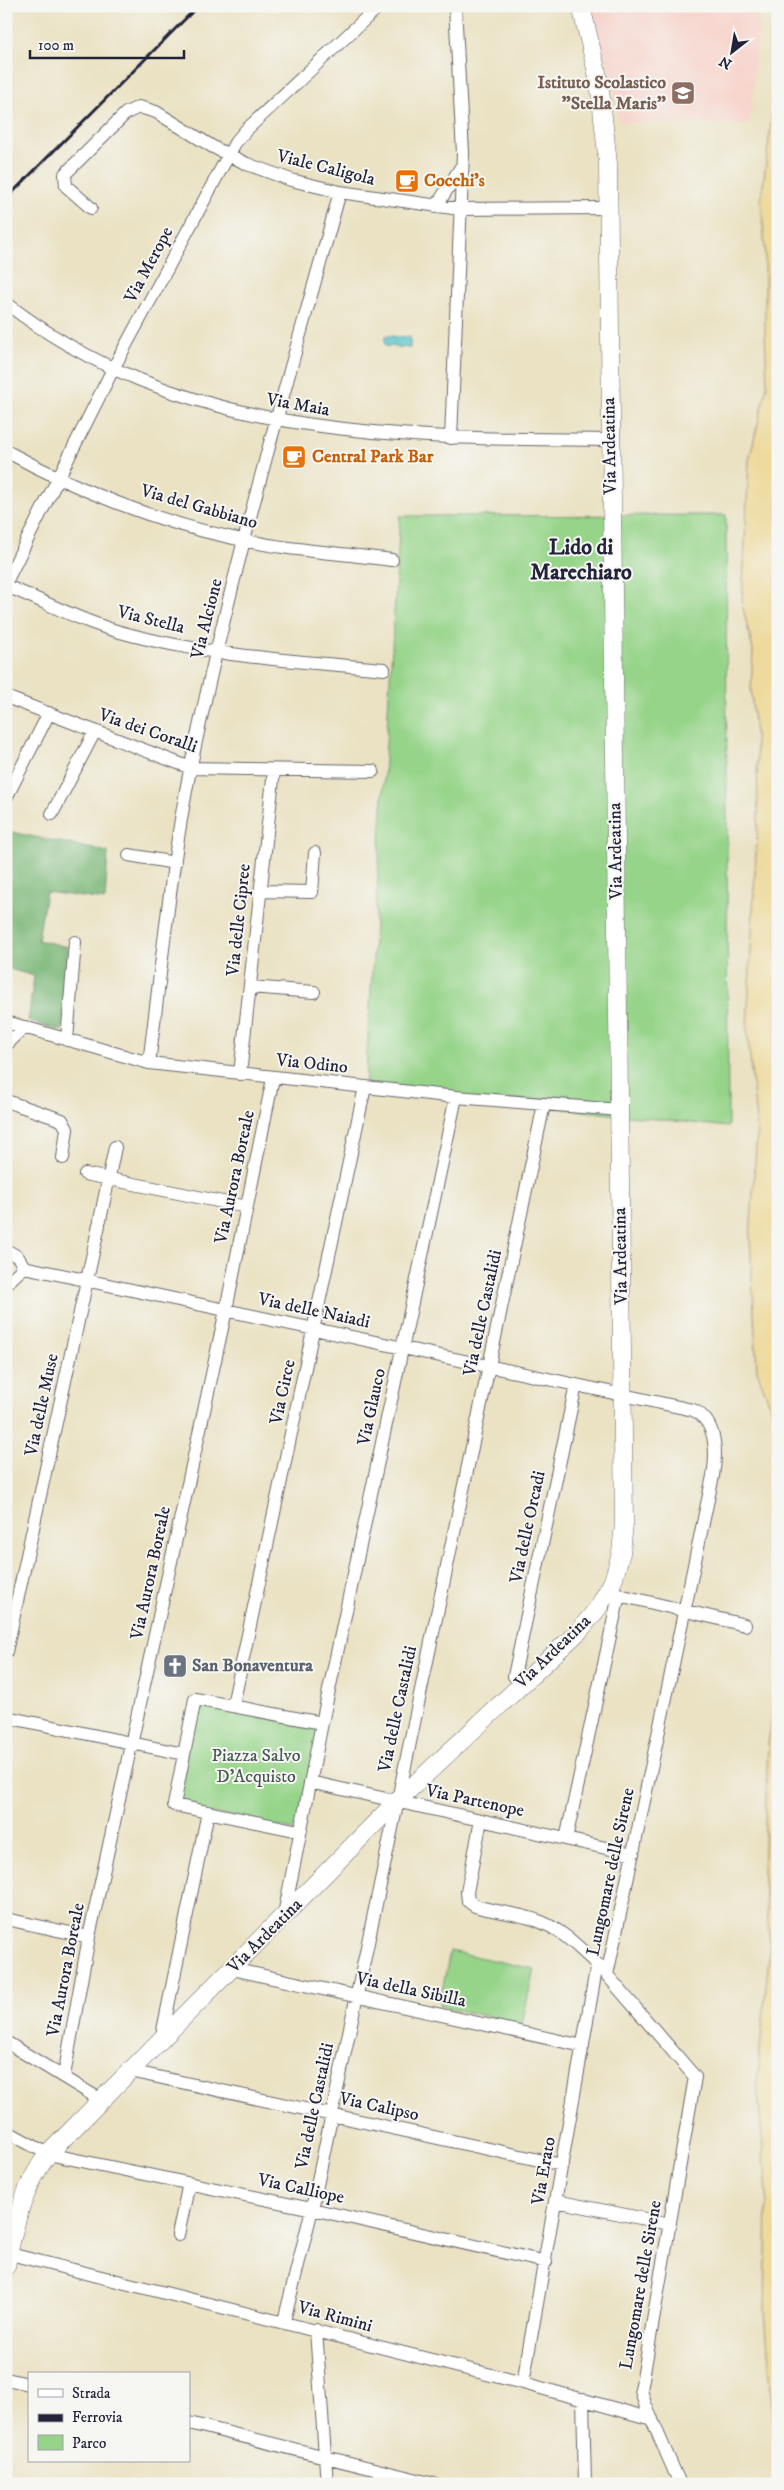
<svg xmlns="http://www.w3.org/2000/svg" width="784" height="2490" font-family="'IM FELL DW Pica',serif">
  <style>
    .built { fill: #f7d1c9 }
    .green { fill: #96d489; stroke: #5c7b62 }
    .forest { fill: #78b675; stroke: #4d6c58 }
    .sand { fill: #eeda9e; stroke: #887e6c }
    .water { fill: #57c4ca; stroke: #3c7382 }
    .lines { fill: none; stroke-linecap: round; stroke-linejoin: round }
    .minor-casing { stroke: #68656b; stroke-width: 14 }
    .secondary-casing { stroke: #68656b; stroke-width: 19 }
    .minor { stroke: #fff; stroke-width: 12 }
    .secondary { stroke: #fff; stroke-width: 18 }
    .rail { stroke: #22223b; stroke-width: 3 }
    .labels { text-anchor: middle; dominant-baseline: central; stroke-width: 4; stroke-linejoin: round; paint-order: stroke }
    .education-label { font-size: 18px; font-weight: bold; fill: #785e54; stroke: #f6f6f2; text-anchor: end }
    .street-label { font-size: 18px; fill: #22223b; stroke: #f6f6f2 }
    .food-label { font-size: 18px; font-weight: bold; fill: #c56008; stroke: #f6f6f2; text-anchor: start }
    .worship-label { font-size: 18px; font-weight: bold; fill: #5b616d; stroke: #f6f6f2; text-anchor: start }
    .park-label { font-size: 18px; fill: #455752; stroke: #f6f6f2 }
    .district-label { font-size: 22px; font-weight: bold; fill: #22223b; stroke: #f6f6f2 }
  </style>
  <rect width="100%" height="100%" fill="#f6f6f2"/>
  <filter id="ink" filterUnits="userSpaceOnUse"><feTurbulence type="fractalNoise" baseFrequency=".02" numOctaves="2"/><feDisplacementMap in="SourceGraphic" scale="10" xChannelSelector="R" yChannelSelector="G"/><feConvolveMatrix kernelMatrix="1 2 1 2 8 2 1 2 1" color-interpolation-filters="sRGB"/></filter>
  <filter id="wash" filterUnits="userSpaceOnUse"><feTurbulence type="fractalNoise" baseFrequency=".0096" numOctaves="4" result="noise"/><feDisplacementMap in="SourceGraphic" scale="20" xChannelSelector="R" yChannelSelector="G"/><feGaussianBlur stdDeviation="1.12" result="paint"/><feColorMatrix in="noise" values="0 0 0 0 0 0 0 0 0 0 0 0 0 0 0 0 0 1.4 0 .05"/><feComposite in="paint" operator="in"/></filter>
  <g filter="url(#wash)">
    <rect width="100%" height="100%" fill="#eae2c3"/>
    <path class="built" d="M591,6H760L750,125L619,122L608,63Z"/>
    <path class="green" d="M726,515L728,1127L365,1087L400,516Z
      M195,1699L322,1723L299,1831L174,1805Z
      M450,1951L534,1969L522,2024L439,2006Z"/>
    <path class="forest" d="M6,831L108,852L105,900L46,892L38,940L68,947L62,1031L28,1021L34,976L6,968Z"/>
    <path class="sand" d="M778,72V1425L757,1371L750,1238L757,1131L747,1028L758,814L757,758L751,690L753,650L742,604L749,460L767,386L765,331V248L761,200Z
      M778,1676V2483L765,2311L767,2193L757,2082L770,1945L763,1871L768,1743Z"/>
    <path class="water" d="M385,336L410,337V348L385,346Z"/>
  </g>
  <g filter="url(#ink)">
    <g class="lines">
      <defs>
        <path id="minor" d="M436,207L461,167
          M91,208L66,186L65,174L126,113L139,107L156,112L213,147L247,164L291,180L340,192L460,209L609,208
          M6,303C182,440 398,438 610,440
          M451,438L463,153L455,6
          M6,451C75,489 157,522 233,538C285,550 339,553 392,560
          M6,582L113,369L235,143L246,130L379,6
          M6,586C44,601 80,621 120,632C206,656 295,661 384,669
          M6,697L191,768L373,771
          M6,798L49,713
          M52,814L95,731
          M129,855L175,863
          M260,891L312,892L315,853
          M250,987L314,992
          M6,1022L149,1063L456,1097L620,1110
          M67,1040L75,942
          M6,1045L25,1027
          M149,1063C162,964 171,863 191,765C231,572 287,382 340,192
          M240,1074L274,770
          M6,1101L62,1120L67,1129L63,1158
          M85,1174L247,1207
          M100,1220L115,1147
          M6,1250L18,1257L24,1267L693,1410C717,1421 717,1453 713,1476L607,1975L695,2077L641,2390L645,2404L680,2484
          M6,1284L24,1267
          M614,1590L619,1595L745,1625
          M6,1652L99,1225
          M514,1676L576,1385
          M233,1705L365,1087
          M6,1717L184,1754
          M322,1723L456,1097
          M310,1782L633,1854
          M481,1820L467,1892L468,1901L475,1906C495,1912 517,1913 536,1920C563,1929 582,1951 602,1969
          M566,1839L619,1595
          M284,1915L322,1723L195,1699L174,1805L299,1831
          M6,1919L89,1937
          M232,1969L583,2046
          M161,2040L208,1812
          M6,2042L101,2100
          M130,2071L562,2165
          M64,2076L89,1937L226,1310L273,1078
          M6,2131L48,2154L312,2209L546,2262
          M556,2201L670,2224
          M178,2235L189,2183
          M6,2253L523,2383L652,2419
          M284,2321L312,2209L544,1104
          M316,2330L327,2484
          M6,2379L29,2384
          M523,2383L597,1964
          M583,2399L585,2484
          M189,2423L434,2484"/>
        <path id="secondary" d="M6,2266C13,2227 24,2186 48,2154L396,1802L579,1631L598,1608L613,1581L621,1553L624,1523L608,164L599,81L581,6"/>
      </defs>
      <use href="#minor" class="minor-casing"/>
      <use href="#secondary" class="secondary-casing"/>
      <use href="#minor" class="minor"/>
      <use href="#secondary" class="secondary"/>
      <path class="rail" d="M6,199L198,6"/>
    </g>
  </g>
  <defs>
    <symbol id="school-square" viewBox="-11 -11 22 22"><rect x="-9" y="-9" width="18" height="18" rx="4" fill="#8d6e63" stroke="#f6f6f2"/><path d="M0-5L7-2L0 1L-7-2ZM-4 1L0 2.5L4 1V4Q0 6-4 4Z" fill="#fff"/></symbol>
    <symbol id="cafe-square" viewBox="-11 -11 22 22"><rect x="-9" y="-9" width="18" height="18" rx="4" fill="#e8710a" stroke="#f6f6f2"/><path d="M-5.5-4.5H6V0H3Q3 3.5 0 3.5H-2.5Q-5.5 3.5-5.5 0ZM3-3.2v2h1.7v-2ZM-6 4.5H4V6H-6Z" fill="#fff"/></symbol>
    <symbol id="church-square" viewBox="-11 -11 22 22"><rect x="-9" y="-9" width="18" height="18" rx="4" fill="#6b7280" stroke="#f6f6f2"/><path d="M-1.2-6h2.4v3.5h3.3v2.4h-3.3V6h-2.4V-.1h-3.3v-2.4h3.3Z" fill="#fff"/></symbol>
  </defs>
  <g fill-rule="evenodd">
    <use href="#school-square" x="669" y="79" width="28" height="28"/>
    <use href="#cafe-square" x="393" y="167" width="28" height="28"/>
    <use href="#cafe-square" x="280" y="443" width="28" height="28"/>
    <use href="#church-square" x="161" y="1652" width="28" height="28"/>
  </g>
  <g class="labels">
    <g class="education-label">
      <text x="666" y="83">Istituto Scolastico<tspan x="666" dy="21">"Stella Maris"</tspan></text>
    </g>
    <g class="street-label">
      <text transform="translate(326 168) rotate(14)">Viale Caligola</text>
      <text transform="translate(149 265) rotate(-62)">Via Merope</text>
      <text transform="translate(298 405) rotate(10)">Via Maia</text>
      <text transform="translate(610 446) rotate(-91)">Via Ardeatina</text>
      <text transform="translate(199 507) rotate(16)">Via del Gabbiano</text>
      <text transform="translate(207 619) rotate(-76)">Via Alcione</text>
      <text transform="translate(151 620) rotate(14)">Via Stella</text>
      <text transform="translate(148 731) rotate(19)">Via dei Coralli</text>
      <text transform="translate(616 851) rotate(-91)">Via Ardeatina</text>
      <text transform="translate(239 920) rotate(-84)">Via delle Cipree</text>
      <text transform="translate(312 1064) rotate(6)">Via Odino</text>
      <text transform="translate(235 1177) rotate(-78)">Via Aurora Boreale</text>
      <text transform="translate(621 1256) rotate(-91)">Via Ardeatina</text>
      <text transform="translate(314 1311) rotate(12)">Via delle Naiadi</text>
      <text transform="translate(483 1313) rotate(-78)">Via delle Castalidi</text>
      <text transform="translate(283 1392) rotate(-78)">Via Circe</text>
      <text transform="translate(42 1405) rotate(-78)">Via delle Muse</text>
      <text transform="translate(372 1407) rotate(-78)">Via Glauco</text>
      <text transform="translate(528 1527) rotate(-78)">Via delle Orcadi</text>
      <text transform="translate(151 1573) rotate(-78)">Via Aurora Boreale</text>
      <text transform="translate(553 1652) rotate(-44)">Via Ardeatina</text>
      <text transform="translate(398 1709) rotate(-78)">Via delle Castalidi</text>
      <text transform="translate(475 1801) rotate(12)">Via Partenope</text>
      <text transform="translate(611 1872) rotate(-78)">Lungomare delle Sirene</text>
      <text transform="translate(265 1936) rotate(-45)">Via Ardeatina</text>
      <text transform="translate(66 1970) rotate(-79)">Via Aurora Boreale</text>
      <text transform="translate(411 1990) rotate(12)">Via della Sibilla</text>
      <text transform="translate(315 2106) rotate(-78)">Via delle Castalidi</text>
      <text transform="translate(379 2107) rotate(12)">Via Calipso</text>
      <text transform="translate(544 2171) rotate(-80)">Via Erato</text>
      <text transform="translate(301 2189) rotate(12)">Via Calliope</text>
      <text transform="translate(641 2285) rotate(-80)">Lungomare delle Sirene</text>
      <text transform="translate(335 2317) rotate(15)">Via Rimini</text>
    </g>
    <g class="food-label">
      <text x="424" y="181">Cocchi’s</text>
      <text x="312" y="457">Central Park Bar</text>
    </g>
    <g class="worship-label">
      <text x="192" y="1666">San Bonaventura</text>
    </g>
    <g class="park-label">
      <text x="256" y="1756">Piazza Salvo<tspan x="256" dy="21">D'Acquisto</tspan></text>
    </g>
    <g class="district-label">
      <text x="581" y="547">Lido di<tspan x="581" dy="25">Marechiaro</tspan></text>
    </g>
  </g>
  <rect width="784" height="2490" fill="none" stroke="#f6f6f2" stroke-width="25"/>
  <rect x="28" y="2372" width="162" height="90" fill="#f6f6f2" stroke="#a1a1a9"/>
  <rect x="38" y="2389" width="25" height="8" fill="#ffffff" stroke="#a1a1a9"/>
  <text x="72" y="2398" font-size="15" fill="#22223b">Strada</text>
  <rect x="38" y="2414" width="25" height="8" fill="#22223b" stroke="#a1a1a9"/>
  <text x="72" y="2422" font-size="15" fill="#22223b">Ferrovia</text>
  <rect x="38" y="2435" width="25" height="15" fill="#96d489" stroke="#a1a1a9"/>
  <text x="72" y="2448" font-size="15" fill="#22223b">Parco</text>
  <g transform="translate(732 52) rotate(211)" stroke="#f6f6f2" stroke-width="4" paint-order="stroke">
  <path d="M0-4L9 19L0 12L-9 19Z" fill="#22223b"/>
  <text y="-8" font-size="14" font-weight="bold" text-anchor="middle" fill="#22223b">N</text>
  </g>
  <path d="M30 50v8h154v-8" fill="none" stroke="#22223b" stroke-width="2.5"/>
  <text x="38" y="50" font-size="15" fill="#22223b" stroke="#f6f6f2" stroke-width="4" paint-order="stroke">100 m</text>
</svg>
